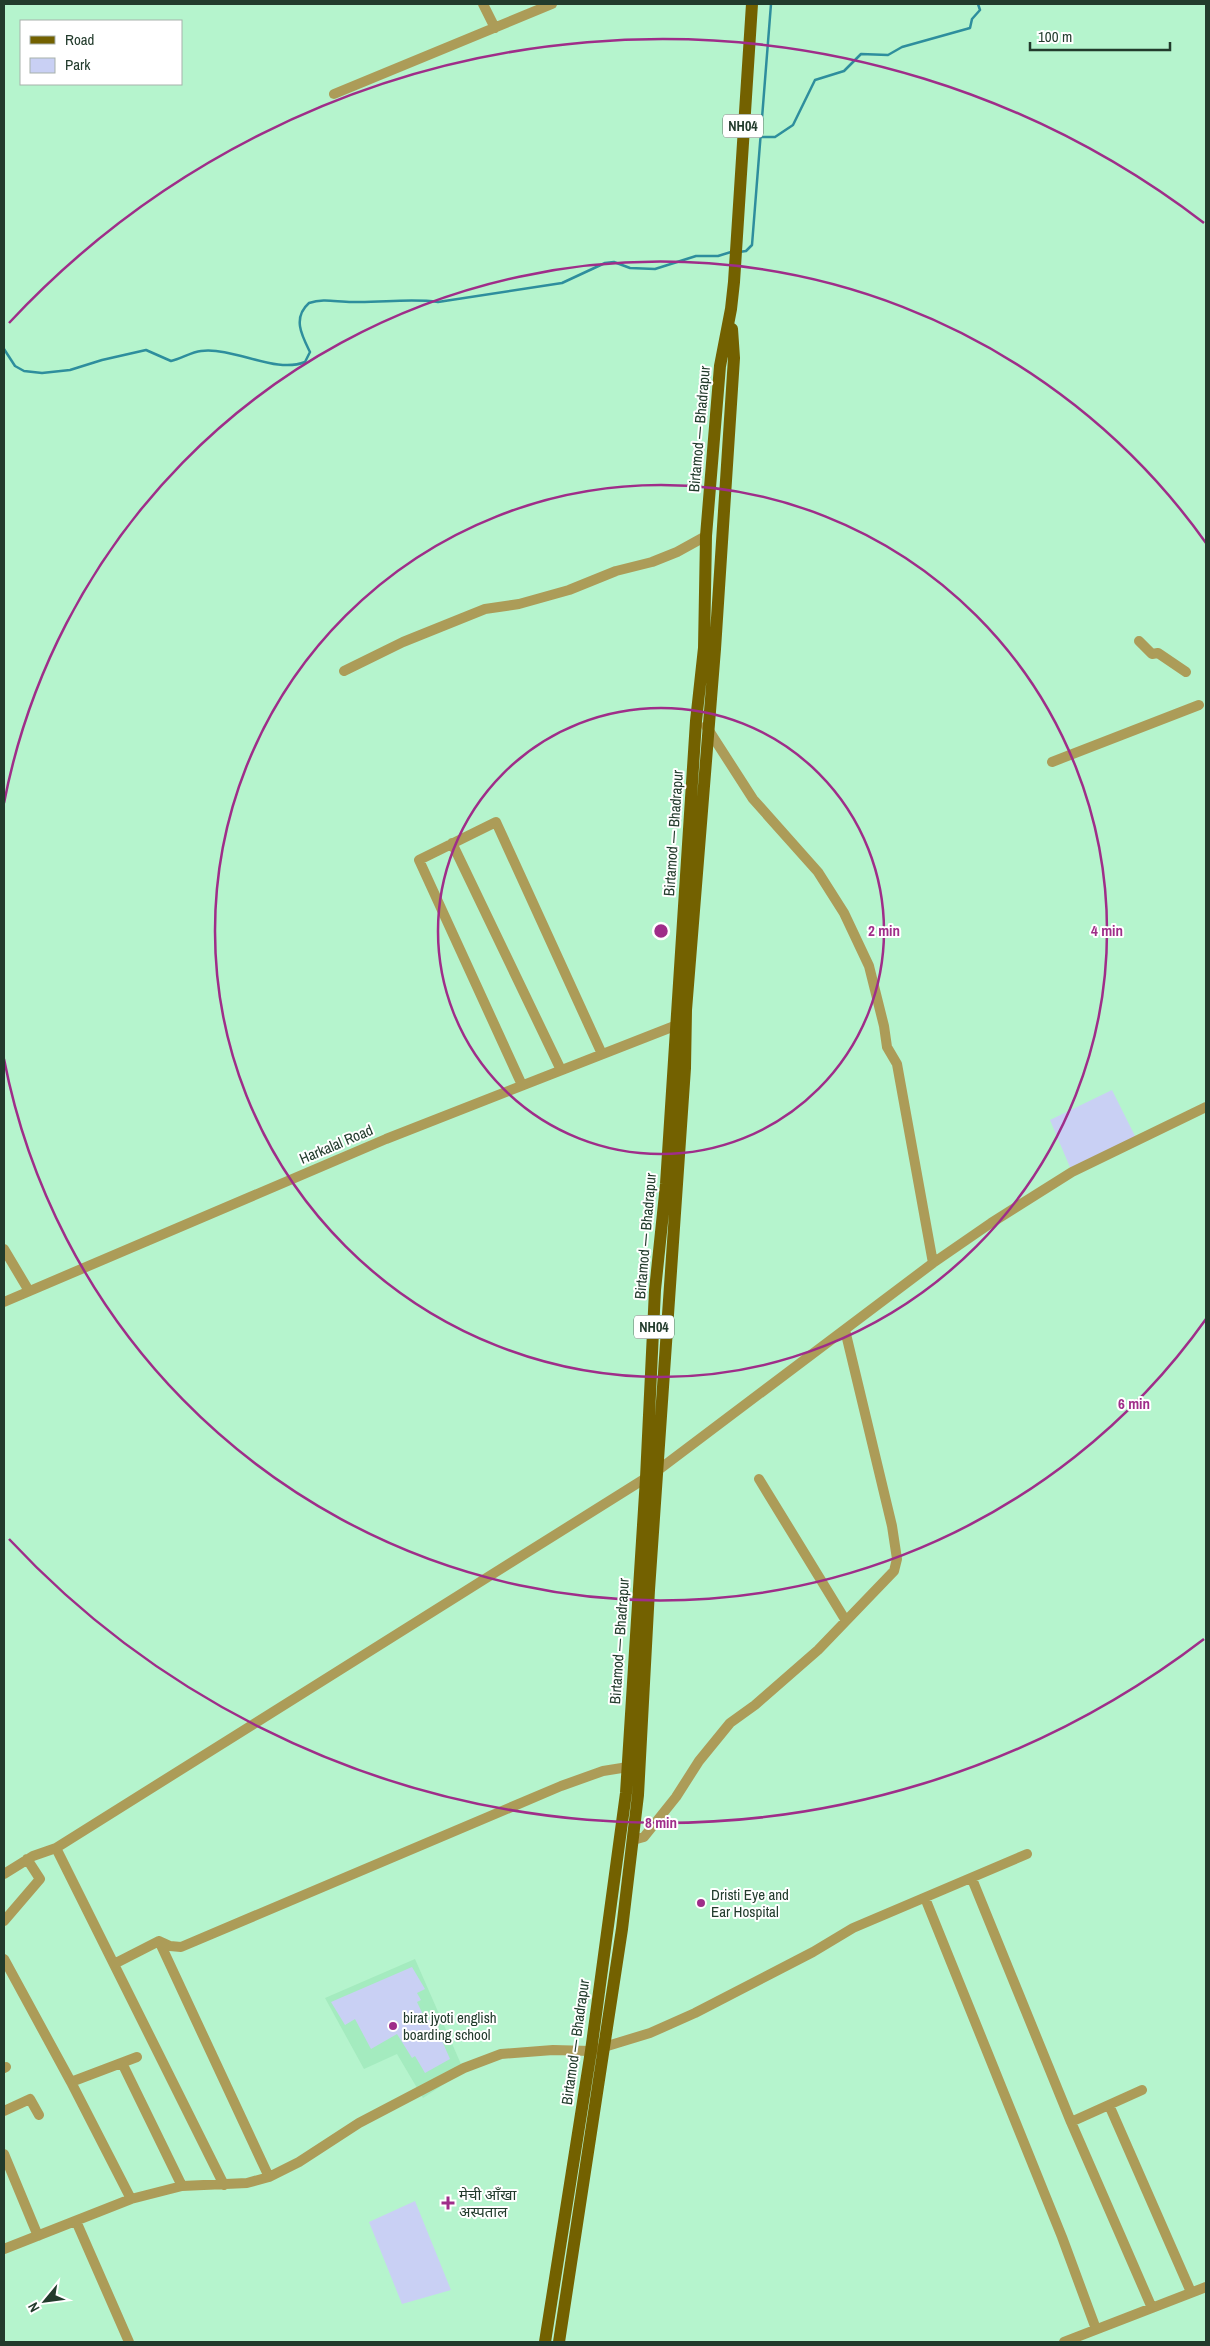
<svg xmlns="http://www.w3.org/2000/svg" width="1210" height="2346" font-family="'Archivo Narrow','Noto Sans Devanagari',sans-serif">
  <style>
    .built { fill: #a4ebbf }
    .green { fill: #c9d0f4 }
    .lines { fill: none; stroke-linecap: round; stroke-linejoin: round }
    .stream { stroke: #2e8e9d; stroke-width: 2.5 }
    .minor { stroke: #ac9c58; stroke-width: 10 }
    .major { stroke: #736100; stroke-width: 12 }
    .ring { fill: none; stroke: #9f2d89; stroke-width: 2.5 }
    .poi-dot { fill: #9f2d89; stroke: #fff; stroke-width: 2 }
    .labels { text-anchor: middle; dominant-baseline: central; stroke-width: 4; stroke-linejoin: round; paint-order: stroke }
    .shield { fill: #fff; stroke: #64766b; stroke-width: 1 }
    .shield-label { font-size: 14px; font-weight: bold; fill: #223b2c }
    .street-label { font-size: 15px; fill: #223b2c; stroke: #fff }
    .poi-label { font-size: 15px; fill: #223b2c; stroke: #fff; text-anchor: start }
    .centre { fill: #9f2d89; stroke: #fff; stroke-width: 2.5 }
    .ring-label { font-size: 15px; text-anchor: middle; font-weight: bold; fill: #9f2d89; stroke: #fff; stroke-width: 4; stroke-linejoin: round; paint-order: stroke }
  </style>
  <rect width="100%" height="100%" fill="#b5f4cd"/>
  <path class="built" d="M415,1959L464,2071L423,2098L397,2054L364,2069L325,1998Z"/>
  <path class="green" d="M1112,1090L1137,1140L1072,1172L1050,1120Z
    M412,1967L425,1989L417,1993L421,2000L417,2002L426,2021L432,2018L450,2059L425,2073L415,2056L412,2058L397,2034L371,2049L355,2019L345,2025L331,2002Z
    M415,2201L451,2290L402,2304L369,2222Z"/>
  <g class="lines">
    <path class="stream" d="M760,137H775L793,125L815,80L844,71L861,54L888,55L902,47L970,28L972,19L980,10L978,4
      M739,252L746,251L752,245L771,4
      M4,349L15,366L24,371L42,373L70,370L102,360L146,350L171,361C181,359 191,352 201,351C235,347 275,374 305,362L310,352C302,336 292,318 309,303C324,298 336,302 352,302C381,303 409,298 438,302L562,283L605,263L614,262L630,268L655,269L696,256H718L731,252"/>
    <path class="minor" d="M483,4L495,28
      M334,94L552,4
      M1139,641L1152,654L1158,653L1186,672
      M344,671L403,642L485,609L519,604L569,590L616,571L652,562L677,552L706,536
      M706,726L753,799L818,872L844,913L869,966L884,1026L887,1047L897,1064L933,1263
      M1052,762L1199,705
      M452,843L561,1070
      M522,1085L419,860L496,822L602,1054
      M4,1249L29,1291
      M4,1302L386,1139L677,1025L682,1026
      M759,1479L846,1621
      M633,1840L644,1837L676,1797L699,1761L730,1723L755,1705L818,1650L894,1571L897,1559L892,1526L845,1330
      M56,1848L224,2185
      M4,1874L33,1856L56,1848L657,1471L933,1263L991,1223L1072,1172L1206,1107
      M972,1879L1071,2122L1152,2308
      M925,1898L1062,2237L1096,2329
      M4,1921L40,1879L27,1859
      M4,1959L71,2082
      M114,1964L159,1941
      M122,2063L182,2186
      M4,2068L6,2067
      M1109,2105L1191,2292
      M4,2111L30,2099L39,2115
      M1071,2122L1142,2090
      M4,2154L38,2236
      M269,2177L159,1941L170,1946L181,1947L561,1786L603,1771L628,1767
      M131,2199L71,2082L137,2057
      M76,2221L129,2342
      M4,2249L131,2199L182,2186L247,2183L269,2177L299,2162L359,2123L464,2068L501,2054L553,2050L591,2051L650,2033L695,2013L813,1952L853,1928L1027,1854
      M1064,2342L1206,2287"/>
    <path class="major" d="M545,2342L591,2051L626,1793L646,1478L655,1290L666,1184L696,721L704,648L706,536L720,366L731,309L734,282L752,4
      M559,2342L622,1929L638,1795L649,1590L685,1068L686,1010L715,649L734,358L732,329"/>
  </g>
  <g class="ring">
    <circle cx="661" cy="931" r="223"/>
    <circle cx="661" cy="931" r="446"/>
    <path d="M1206 1319A669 669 0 0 1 4 1059M4 803A669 669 0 0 1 1206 543"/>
    <path d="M1204 1639A892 892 0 0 1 9 1539M9 323A892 892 0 0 1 1204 223"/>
  </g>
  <g class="poi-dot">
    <circle cx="701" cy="1903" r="5"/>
    <circle cx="393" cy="2026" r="5"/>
    <path d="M445.5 2195.5h5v5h5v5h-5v5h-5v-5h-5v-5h5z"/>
  </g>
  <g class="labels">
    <g class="shield">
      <rect x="723" y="114.5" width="40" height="23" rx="4"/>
      <rect x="634" y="1315.5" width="40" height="23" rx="4"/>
    </g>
    <g class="shield-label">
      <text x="743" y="126">NH04</text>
      <text x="654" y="1327">NH04</text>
    </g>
    <g class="street-label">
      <text transform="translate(699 429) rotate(-85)">Birtamod — Bhadrapur</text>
      <text transform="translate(673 833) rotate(-86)">Birtamod — Bhadrapur</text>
      <text transform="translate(336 1144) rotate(-23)">Harkalal Road</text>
      <text transform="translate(645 1236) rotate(-85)">Birtamod — Bhadrapur</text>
      <text transform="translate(619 1641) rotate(-86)">Birtamod — Bhadrapur</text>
      <text transform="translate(575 2042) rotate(-82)">Birtamod — Bhadrapur</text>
    </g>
    <g class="poi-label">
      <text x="711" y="1894">Dristi Eye and<tspan x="711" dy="17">Ear Hospital</tspan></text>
      <text x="403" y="2017">birat jyoti english<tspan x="403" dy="17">boarding school</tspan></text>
      <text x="459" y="2194">मेची आँखा<tspan x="459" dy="17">अस्पताल</tspan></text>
    </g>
  </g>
  <circle cx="661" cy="931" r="8" class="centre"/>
  <g class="ring-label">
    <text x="884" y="936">2 min</text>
    <text x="1107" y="936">4 min</text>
    <text x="1134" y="1409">6 min</text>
    <text x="661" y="1828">8 min</text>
  </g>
  <rect width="1210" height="2346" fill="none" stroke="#223b2c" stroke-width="10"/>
  <rect x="20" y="20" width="162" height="65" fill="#ffffff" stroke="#a7b1ab"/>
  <rect x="30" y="36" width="25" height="8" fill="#736100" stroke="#a7b1ab"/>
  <text x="65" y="45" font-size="15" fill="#223b2c">Road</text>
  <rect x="30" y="58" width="25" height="15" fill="#c9d0f4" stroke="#a7b1ab"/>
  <text x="65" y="70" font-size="15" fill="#223b2c">Park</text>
  <g transform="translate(45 2301) rotate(241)" stroke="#ffffff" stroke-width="4" paint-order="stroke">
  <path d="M0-4L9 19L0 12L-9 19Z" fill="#223b2c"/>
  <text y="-8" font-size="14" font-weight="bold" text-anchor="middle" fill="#223b2c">N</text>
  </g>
  <path d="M1030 42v8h140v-8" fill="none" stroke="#223b2c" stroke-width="2.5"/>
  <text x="1038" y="42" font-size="15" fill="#223b2c" stroke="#ffffff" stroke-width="4" paint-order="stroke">100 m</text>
</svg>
